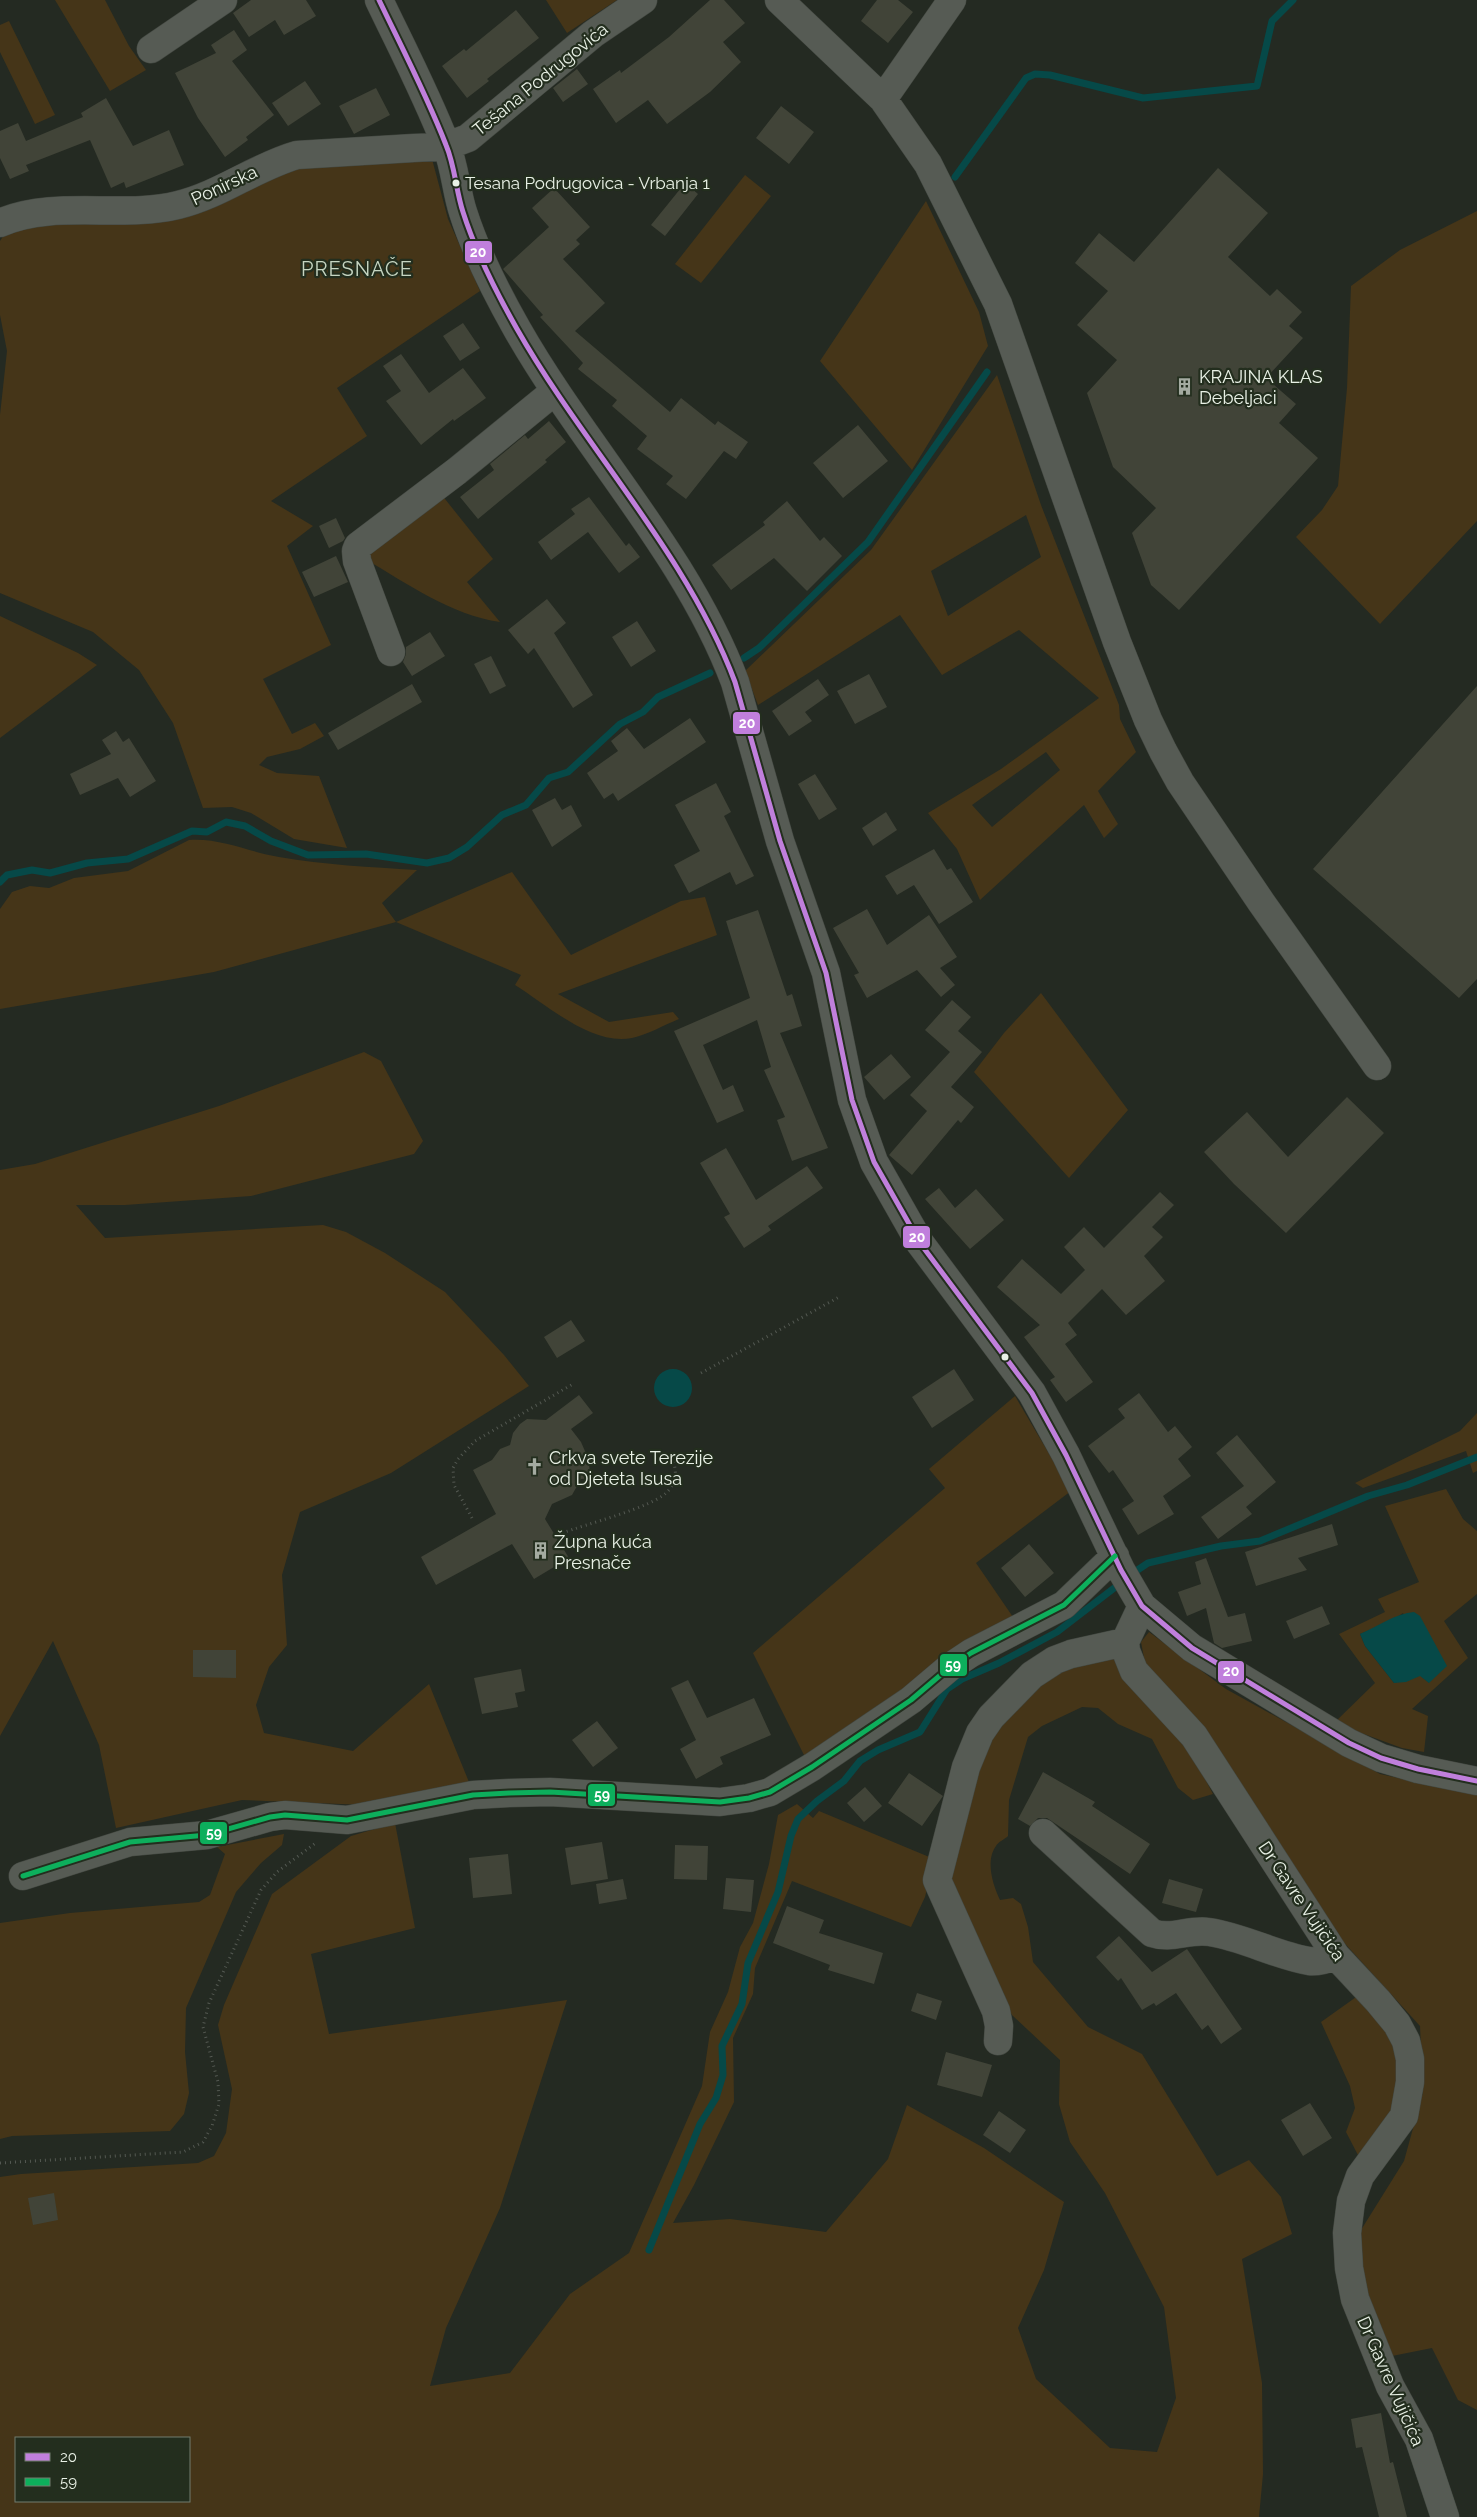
<svg xmlns="http://www.w3.org/2000/svg" width="1477" height="2517" font-family="Raleway,sans-serif">
  <style>
    .green { fill: #453518; fill-rule: evenodd }
    .water { fill: #064948 }
    .lines { fill: none; stroke-linecap: round; stroke-linejoin: round }
    .stream { stroke: #064948; stroke-width: 7 }
    .building { fill: #414438 }
    .minor-casing { stroke: #424740; stroke-width: 29 }
    .path { stroke: #545952; stroke-width: 3; stroke-dasharray: 1 4; stroke-linecap: butt }
    .minor { stroke: #565b54; stroke-width: 28 }
    .bus-1-casing { stroke: #232e1e; stroke-width: 9 }
    .bus-2-casing { stroke: #232e1e; stroke-width: 9 }
    .bus-1 { stroke: #c07fdc; stroke-width: 5 }
    .bus-2 { stroke: #0daf5c; stroke-width: 5 }
    .bus-dot { fill: #e9f1e6; stroke: #232e1e; stroke-width: 2 }
    .labels { text-anchor: middle; dominant-baseline: central; stroke-width: 4.5; stroke-linejoin: round; paint-order: stroke }
    .bus-label { font-size: 17px; fill: #e9f1e6; stroke: #232e1e; text-anchor: start }
    .street-label { font-size: 18px; fill: #e9f1e6; stroke: #232e1e }
    .poi-label { font-size: 18px; fill: #e9f1e6; stroke: #232e1e; text-anchor: start }
    .quarter-label { font-size: 20px; letter-spacing: 1px; fill: #c6d5c1; stroke: #232e1e }
    .line-badge { stroke: #232e1e; stroke-width: 2 }
    .badge-label { font-size: 14px; text-anchor: middle; font-weight: bold; fill: #fff }
  </style>
  <rect width="100%" height="100%" fill="#242a22"/>
  <path class="green" d="M55,0H105L129,46L146,70L110,91Z
    M546,0H617L567,33Z
    M9,21L55,115L35,124L0,52V25Z
    M432,159L448,219L480,291L337,388L367,436L271,501L313,526L287,546L331,645L263,679L292,734L315,723L324,736L300,749L267,757L259,765L277,773L319,776L347,848L294,839L251,813L232,807L203,808L173,723L139,670L93,632L0,593V415L7,351L0,315V241L4,235L19,228L186,213L219,205L275,174L300,168Z
    M745,175L771,196L701,283L675,264Z
    M926,201L979,312L988,346L912,470L820,361Z
    M1477,211V521L1380,624L1296,537L1322,510L1338,486L1347,388L1351,286L1400,250Z
    M997,375L1041,505L1119,705L1120,719L1136,752L1098,791L1118,824L1104,838L1084,805L980,900L957,849L928,813L1001,769L1099,698L1019,630L942,675L900,615L758,705L745,671L871,550ZM1026,515L1041,557L948,616L931,571ZM1046,752L1060,770L992,827L972,805Z
    M441,494L493,559L467,582L500,622C451,615 408,584 365,559L368,550Z
    M0,616L78,653L97,665L0,738Z
    M189,840C222,838 248,852 279,857C325,865 370,867 417,870L382,903L396,922L512,872L571,955L681,901L705,897L717,935L558,994L609,1022L673,1012L679,1019C664,1025 647,1035 632,1038C592,1046 547,1005 515,985L521,975L396,922L214,972L0,1009V909L12,892L30,886L49,888L74,878L128,871Z
    M1041,993L1128,1110L1069,1178L974,1072L1004,1033Z
    M364,1052L381,1061L423,1141L414,1154L251,1196L125,1205H76L105,1238L323,1225L346,1232L385,1253L445,1292L504,1355L529,1386L391,1473L300,1512L282,1575L287,1645L269,1667L256,1705L264,1733L353,1751L429,1684L471,1787L365,1805L242,1800L116,1828L99,1745L53,1641L0,1736V1170L35,1164L219,1106Z
    M1015,1396L1071,1491L976,1563L1015,1620L806,1759L753,1653L945,1488L929,1469Z
    M1477,1413V1471L1473,1473L1466,1451L1363,1488L1355,1483L1460,1431Z
    M1446,1489L1463,1519L1477,1531V1594L1444,1621L1468,1658L1412,1709L1428,1716L1424,1752L1402,1748L1334,1723L1375,1683L1339,1634L1385,1612L1378,1599L1419,1582L1385,1506ZM1403,1613L1429,1683L1420,1675L1394,1683L1365,1646L1360,1634L1390,1622Z
    M1149,1632L1226,1689L1380,1774L1477,1795V2410L1458,2400L1432,2348L1382,2358L1360,2311L1356,2238L1404,2161L1423,2092L1420,2026L1338,1936L1147,1673L1141,1642Z
    M1118,1651L1182,1736L1213,1794L1193,1800L1178,1788L1152,1739L1118,1724L1098,1708L1082,1707L1042,1726L1028,1737L1009,1800L1008,1836C1005,1839 998,1842 996,1846C985,1861 993,1885 1000,1900L1013,1898L1021,1904L1028,1927L1033,1962L1088,2027L1142,2054L1217,2176L1249,2160L1281,2197L1292,2234L1242,2259L1262,2383L1263,2474L1259,2517H0V2177L21,2174L198,2163L214,2156L226,2133L232,2089L218,2025L224,2005L272,1894L351,1836L395,1823L415,1928L311,1954L329,2034L567,2000L500,2208L446,2328L430,2386L510,2373L570,2294L629,2253L702,2086L710,2032L728,1992L740,1947L753,1923L769,1864L778,1815L797,1804L813,1818L819,1811L934,1859L925,1897L911,1927L792,1881L755,1968L753,1994L733,2038L734,2102L694,2185L673,2223L730,2219L826,2232L888,2159L907,2105L984,2148L1064,2202L1044,2270L1018,2328L1036,2379L1110,2448L1157,2452L1176,2398L1164,2307L1105,2193L1070,2142L1059,2104L1060,2060L1012,2015L997,1988L946,1879L987,1732L1053,1668ZM16,2438H189V2501H16Z
    M284,1834L282,1845L261,1863L236,1892L186,2008L185,2052L189,2093L184,2114L170,2131L12,2136L0,2139V1923L70,1913L199,1902L210,1895L225,1854L217,1847Z
    M1359,1995L1388,2030L1396,2049L1397,2108L1359,2157L1346,2132L1355,2108L1350,2086L1321,2022Z"/>
  <path class="water" d="M654 1388a19 19 0 1 1 38 0a19 19 0 1 1-38 0Z
    M1414,1612L1420,1616L1447,1666L1429,1683L1420,1676L1406,1682L1394,1683L1365,1646L1360,1634C1377,1627 1396,1613 1414,1612Z"/>
  <g class="lines">
    <path class="stream" d="M955,177L1026,78L1035,74L1050,75L1143,98L1257,86L1272,21L1293,0
      M744,658L759,648L868,542L987,372
      M0,882L7,875L32,870L50,873L87,863L128,859L192,831L207,832L226,822L245,826L271,841L308,855L366,854L427,863L449,858L467,847L502,815L526,805L549,778L568,772L620,724L643,712L658,697L710,673
      M1130,1575L1148,1563L1221,1546L1260,1541L1368,1496L1407,1485L1477,1457
      M649,2250L700,2124L716,2098L723,2075L722,2046L742,2004L748,1963L778,1892L791,1836L798,1819L817,1801L844,1781L860,1761L878,1750L920,1732L947,1689L962,1679L999,1663L1057,1632L1122,1582"/>
  </g>
  <path class="building" d="M251,0H306L316,16L284,35L275,20L249,37L233,13Z
    M710,0H724L745,23L723,42L741,62L710,92L667,124L648,100L616,123L593,89L620,70L621,73L669,37Z
    M877,0H898L913,12L888,43L861,21Z
    M516,10L539,38L487,79L489,81L467,98L442,66L464,49L466,51Z
    M234,30L247,50L232,61L274,115L246,137L248,140L225,157L198,118L175,73L216,53L211,45Z
    M577,69L588,84L563,102L553,88Z
    M305,81L321,104L288,126L272,103Z
    M376,88L390,115L354,134L339,106Z
    M106,98L133,146L169,130L184,165L126,188L124,182L111,188L90,140L26,165L29,171L10,179L0,158V131L18,123L26,141L83,117L81,113Z
    M781,106L814,132L789,164L756,138Z
    M1218,168L1268,213L1228,257L1270,296L1277,289L1302,312L1289,326L1303,338L1266,378L1296,404L1279,423L1318,458L1179,610L1151,585L1132,533L1156,508L1113,467L1087,393L1117,360L1077,325L1108,291L1075,263L1099,233L1134,262Z
    M685,183L698,194L665,236L651,225Z
    M554,188L590,227L576,240L580,244L563,259L605,303L575,331L670,412L681,398L715,425L718,421L748,442L736,459L724,451L686,499L666,484L673,476L637,449L647,436L612,406L617,400L578,369L583,363L540,317L543,315L503,269L549,227L532,208Z
    M463,323L480,348L460,361L443,336Z
    M401,354L429,393L463,368L486,398L454,421L453,419L421,445L386,401L401,391L383,366Z
    M549,421L566,442L545,460L547,462L478,519L460,497L494,470L490,464L525,435L528,439Z
    M858,425L888,461L843,498L813,463Z
    M589,497L626,546L629,543L640,557L619,573L588,532L551,560L538,542L575,514L571,509Z
    M787,501L820,541L824,537L842,556L807,591L774,558L731,590L712,565L765,525L763,522Z
    M336,518L345,538L343,541L329,548L319,526Z
    M336,556L348,582L314,597L302,572Z
    M547,599L566,623L554,633L593,695L573,708L534,648L528,654L508,630Z
    M637,621L656,651L631,667L612,637Z
    M430,632L445,656L412,676L403,662L406,654V647Z
    M491,656L506,686L490,694L474,664Z
    M869,674L887,707L855,724L837,691Z
    M818,679L829,695L805,712L812,721L789,736L772,711Z
    M412,684L422,702L338,750L328,733Z
    M1477,686V979L1459,998L1313,869Z
    M690,718L706,742L618,801L613,793L604,799L587,773L618,751L611,741L627,728L644,749Z
    M116,731L123,742L129,738L156,781L130,797L118,778L80,795L70,774L111,754L102,740Z
    M815,774L837,809L819,820L798,784Z
    M716,783L731,812L724,816L754,876L736,885L730,872L689,893L674,865L700,851L675,805Z
    M555,798L562,810L571,805L582,826L552,847L532,810Z
    M886,812L897,830L873,846L862,828Z
    M934,849L947,870L951,868L973,902L939,924L914,885L897,895L885,876Z
    M867,909L887,945L929,915L957,957L940,968L955,985L941,997L917,970L867,998L854,975L859,973L833,928Z
    M758,910L787,996L792,994L802,1026L780,1033L828,1148L792,1161L777,1120L785,1117L764,1070L771,1067L757,1020L703,1045L723,1090L733,1085L744,1111L717,1123L674,1031L750,998L726,921Z
    M952,1000L971,1017L958,1031L982,1052L951,1087L974,1107L961,1123L958,1120L912,1175L889,1155L927,1111L910,1095L950,1052L925,1030Z
    M891,1054L911,1077L884,1100L864,1077Z
    M1347,1097L1384,1133L1286,1233L1234,1184L1204,1152L1247,1112L1288,1157Z
    M726,1148L756,1200L807,1166L823,1188L768,1226L771,1230L744,1248L724,1217L730,1214L700,1163Z
    M939,1188L955,1208L976,1189L1004,1220L970,1249L925,1199Z
    M1160,1192L1174,1205L1152,1227L1163,1237L1144,1256L1165,1281L1126,1315L1102,1289L1068,1323L1077,1335L1065,1344L1093,1382L1066,1402L1050,1380L1055,1377L1024,1337L1040,1325L997,1287L1022,1259L1061,1294L1085,1270L1064,1247L1084,1227L1104,1248Z
    M571,1320L585,1341L557,1358L544,1337Z
    M954,1369L974,1400L932,1428L912,1397Z
    M1139,1393L1168,1432L1175,1426L1192,1447L1178,1459L1191,1476L1163,1496L1174,1514L1138,1535L1122,1509L1134,1501L1113,1470L1109,1473L1088,1446L1125,1418L1118,1409Z
    M579,1395L593,1413L571,1429L581,1442L588,1458L591,1478L581,1479L572,1495L552,1504L545,1519L569,1558L534,1579L512,1544L436,1585L421,1557L496,1514L473,1470L492,1460L500,1449L510,1445L513,1433L520,1424L527,1419L546,1420Z
    M1237,1435L1276,1482L1246,1507L1252,1514L1218,1539L1201,1517L1244,1486L1216,1453Z
    M1332,1524L1338,1545L1298,1558L1307,1570L1256,1586L1245,1552Z
    M1029,1544L1054,1573L1025,1597L1001,1568Z
    M1206,1558L1228,1617L1245,1613L1252,1641L1222,1648L1214,1643L1206,1608L1187,1616L1178,1592L1201,1584L1195,1562Z
    M1322,1606L1330,1624L1294,1639L1286,1621Z
    M193,1650H236V1678L193,1677Z
    M521,1669L525,1691L515,1693L518,1707L482,1714L474,1678Z
    M688,1680L707,1718L754,1698L771,1735L720,1757L723,1764L696,1779L680,1749L696,1740L671,1688Z
    M597,1721L618,1748L593,1767L572,1740Z
    M1043,1772L1095,1802L1092,1806L1150,1844L1130,1874L1047,1818H1038L1030,1826L1018,1819Z
    M909,1773L943,1796L922,1826L888,1803Z
    M865,1787L882,1806L864,1822L847,1803Z
    M602,1842L608,1879L571,1885L565,1848Z
    M675,1845L708,1846L707,1880L674,1879Z
    M508,1854L512,1894L473,1898L469,1858Z
    M726,1878L754,1880L751,1912L723,1909Z
    M623,1879L627,1899L599,1904L596,1884Z
    M1169,1879L1203,1889L1196,1912L1162,1903Z
    M787,1906L824,1920L819,1933L883,1953L874,1984L828,1970L830,1965L773,1943Z
    M1119,1936L1152,1972L1187,1949L1242,2029L1221,2044L1208,2025L1202,2030L1176,1993L1156,2006L1154,2003L1142,2010L1121,1978L1118,1981L1096,1957Z
    M917,1993L942,2001L936,2020L911,2011Z
    M946,2052L992,2065L982,2097L937,2085Z
    M1310,2103L1332,2138L1303,2156L1281,2120Z
    M999,2111L1026,2130L1010,2153L983,2135Z
    M54,2193L58,2220L33,2225L28,2198Z
    M1381,2413L1390,2463L1393,2462L1407,2517H1379L1362,2447L1356,2448L1351,2419Z"/>
  <g class="lines">
    <defs>
      <path id="minor" d="M379,0C402,48 427,96 446,145C455,166 456,191 463,212C476,253 496,292 517,329C584,447 687,554 735,682L780,841L826,973L852,1100L874,1162L920,1243L1032,1393L1066,1455L1121,1570L1142,1606L1192,1648L1349,1743L1381,1758L1418,1769L1477,1781
        M779,0L883,99L928,164L998,304L1117,642L1148,720L1163,751L1180,782L1261,902L1377,1066
        M151,49L223,0
        M883,99L952,0
        M0,223C53,199 123,219 178,205C220,195 255,167 297,155L447,146L468,138L593,34L643,0
        M391,652L357,561L356,551L358,546L457,471L555,391
        M1142,1606L1125,1642L1126,1651L1134,1671L1194,1736L1336,1956L1378,2001L1397,2024L1406,2041L1410,2059V2082L1404,2116L1360,2176L1351,2201L1347,2233L1349,2268L1355,2299L1390,2386L1419,2439L1445,2517
        M1043,1833L1152,1933C1172,1940 1187,1929 1209,1932C1243,1937 1275,1955 1309,1961C1318,1962 1327,1959 1336,1956
        M23,1876L130,1842L207,1835L270,1817L285,1815L347,1820L473,1795L509,1793L550,1792L720,1802L749,1798L770,1792L812,1767L911,1700L950,1667L971,1653L1064,1605L1115,1556
        M998,2041L999,2026L996,2011L937,1880L966,1767L980,1733L991,1717L1032,1675L1055,1660L1071,1654L1125,1642"/>
    </defs>
    <use href="#minor" class="minor-casing"/>
    <path class="path" d="M701,1373L841,1296
      M472,1518L454,1485L453,1468L458,1459L475,1441L573,1384
      M562,1533C584,1525 652,1507 666,1493C678,1482 677,1469 671,1455
      M0,2163L183,2152L203,2142L212,2126L219,2104L218,2082L203,2027L209,2003L261,1890L277,1872L317,1842"/>
    <use href="#minor" class="minor"/>
    <defs>
      <path id="bus-1" d="M379,0C402,48 427,96 446,145C455,166 456,191 463,212C476,253 496,292 517,329C584,447 687,554 735,682L780,841L826,973L852,1100L874,1162L920,1243L1032,1393L1066,1455L1121,1570L1142,1606L1192,1648L1349,1743L1381,1758L1418,1769L1477,1781"/>
      <path id="bus-2" d="M23,1876L130,1842L207,1835L270,1817L285,1815L347,1820L473,1795L509,1793L550,1792L720,1802L749,1798L770,1792L812,1767L911,1700L950,1667L971,1653L1064,1605L1115,1556"/>
    </defs>
    <use href="#bus-1" class="bus-1-casing"/>
    <use href="#bus-2" class="bus-2-casing"/>
    <use href="#bus-1" class="bus-1"/>
    <use href="#bus-2" class="bus-2"/>
  </g>
  <defs>
    <symbol id="building-bare" viewBox="-9 -9 18 18"><path d="M-4-6H4V6H1V3H-1V6H-4ZM-2.5-4.3h1.7v1.8h-1.7ZM.8-4.3h1.7v1.8H.8ZM-2.5-1h1.7V.8h-1.7ZM.8-1h1.7V.8H.8Z" fill="#a4aba1" stroke="#232e1e" stroke-width="2.5" paint-order="stroke"/></symbol>
    <symbol id="church-bare" viewBox="-9 -9 18 18"><path d="M-1.2-6h2.4v3.5h3.3v2.4h-3.3V6h-2.4V-.1h-3.3v-2.4h3.3Z" fill="#a4aba1" stroke="#232e1e" stroke-width="2.5" paint-order="stroke"/></symbol>
  </defs>
  <g fill-rule="evenodd">
    <use href="#building-bare" x="1172" y="374" width="25" height="25"/>
    <use href="#church-bare" x="522" y="1454" width="25" height="25"/>
    <use href="#building-bare" x="528" y="1538" width="25" height="25"/>
  </g>
  <g class="bus-dot">
    <circle cx="456" cy="183" r="4.5"/>
    <circle cx="1005" cy="1357" r="4.5"/>
  </g>
  <g class="labels">
    <g class="bus-label">
      <text x="465" y="183">Tesana Podrugovica - Vrbanja 1</text>
    </g>
    <g class="street-label">
      <text transform="translate(540 79) rotate(-39)">Tešana Podrugovića</text>
      <text transform="translate(224 185) rotate(-25)">Ponirska</text>
      <text transform="translate(1302 1901) rotate(56)">Dr Gavre Vujičića</text>
      <text transform="translate(1391 2381) rotate(66)">Dr Gavre Vujičića</text>
    </g>
    <g class="poi-label">
      <text x="1199" y="376">KRAJINA KLAS<tspan x="1199" dy="21">Debeljaci</tspan></text>
      <text x="549" y="1457">Crkva svete Terezije<tspan x="549" dy="21">od Djeteta Isusa</tspan></text>
      <text x="554" y="1541">Župna kuća<tspan x="554" dy="21">Presnače</tspan></text>
    </g>
    <g class="quarter-label">
      <text x="357" y="269">PRESNAČE</text>
    </g>
  </g>
  <g class="line-badge">
    <rect x="464" y="240" width="29" height="24" rx="5" fill="#c07fdc"/>
    <rect x="732" y="711" width="29" height="24" rx="5" fill="#c07fdc"/>
    <rect x="902" y="1225" width="29" height="24" rx="5" fill="#c07fdc"/>
    <rect x="939" y="1653" width="29" height="24" rx="5" fill="#0daf5c"/>
    <rect x="1217" y="1660" width="28" height="24" rx="5" fill="#c07fdc"/>
    <rect x="587" y="1783" width="29" height="24" rx="5" fill="#0daf5c"/>
    <rect x="199" y="1821" width="29" height="24" rx="5" fill="#0daf5c"/>
  </g>
  <g class="badge-label">
    <text x="478" y="257">20</text>
    <text x="747" y="728">20</text>
    <text x="917" y="1242">20</text>
    <text x="953" y="1670">59</text>
    <text x="1231" y="1676">20</text>
    <text x="602" y="1800">59</text>
    <text x="214" y="1838">59</text>
  </g>
  <rect x="15" y="2437" width="175" height="65" fill="#232e1e" stroke="#727c6e"/>
  <rect x="25" y="2453" width="25" height="8" fill="#c07fdc" stroke="#727c6e"/>
  <text x="60" y="2462" font-size="15" fill="#e9f1e6">20</text>
  <rect x="25" y="2478" width="25" height="8" fill="#0daf5c" stroke="#727c6e"/>
  <text x="60" y="2487" font-size="15" fill="#e9f1e6">59</text>
</svg>
